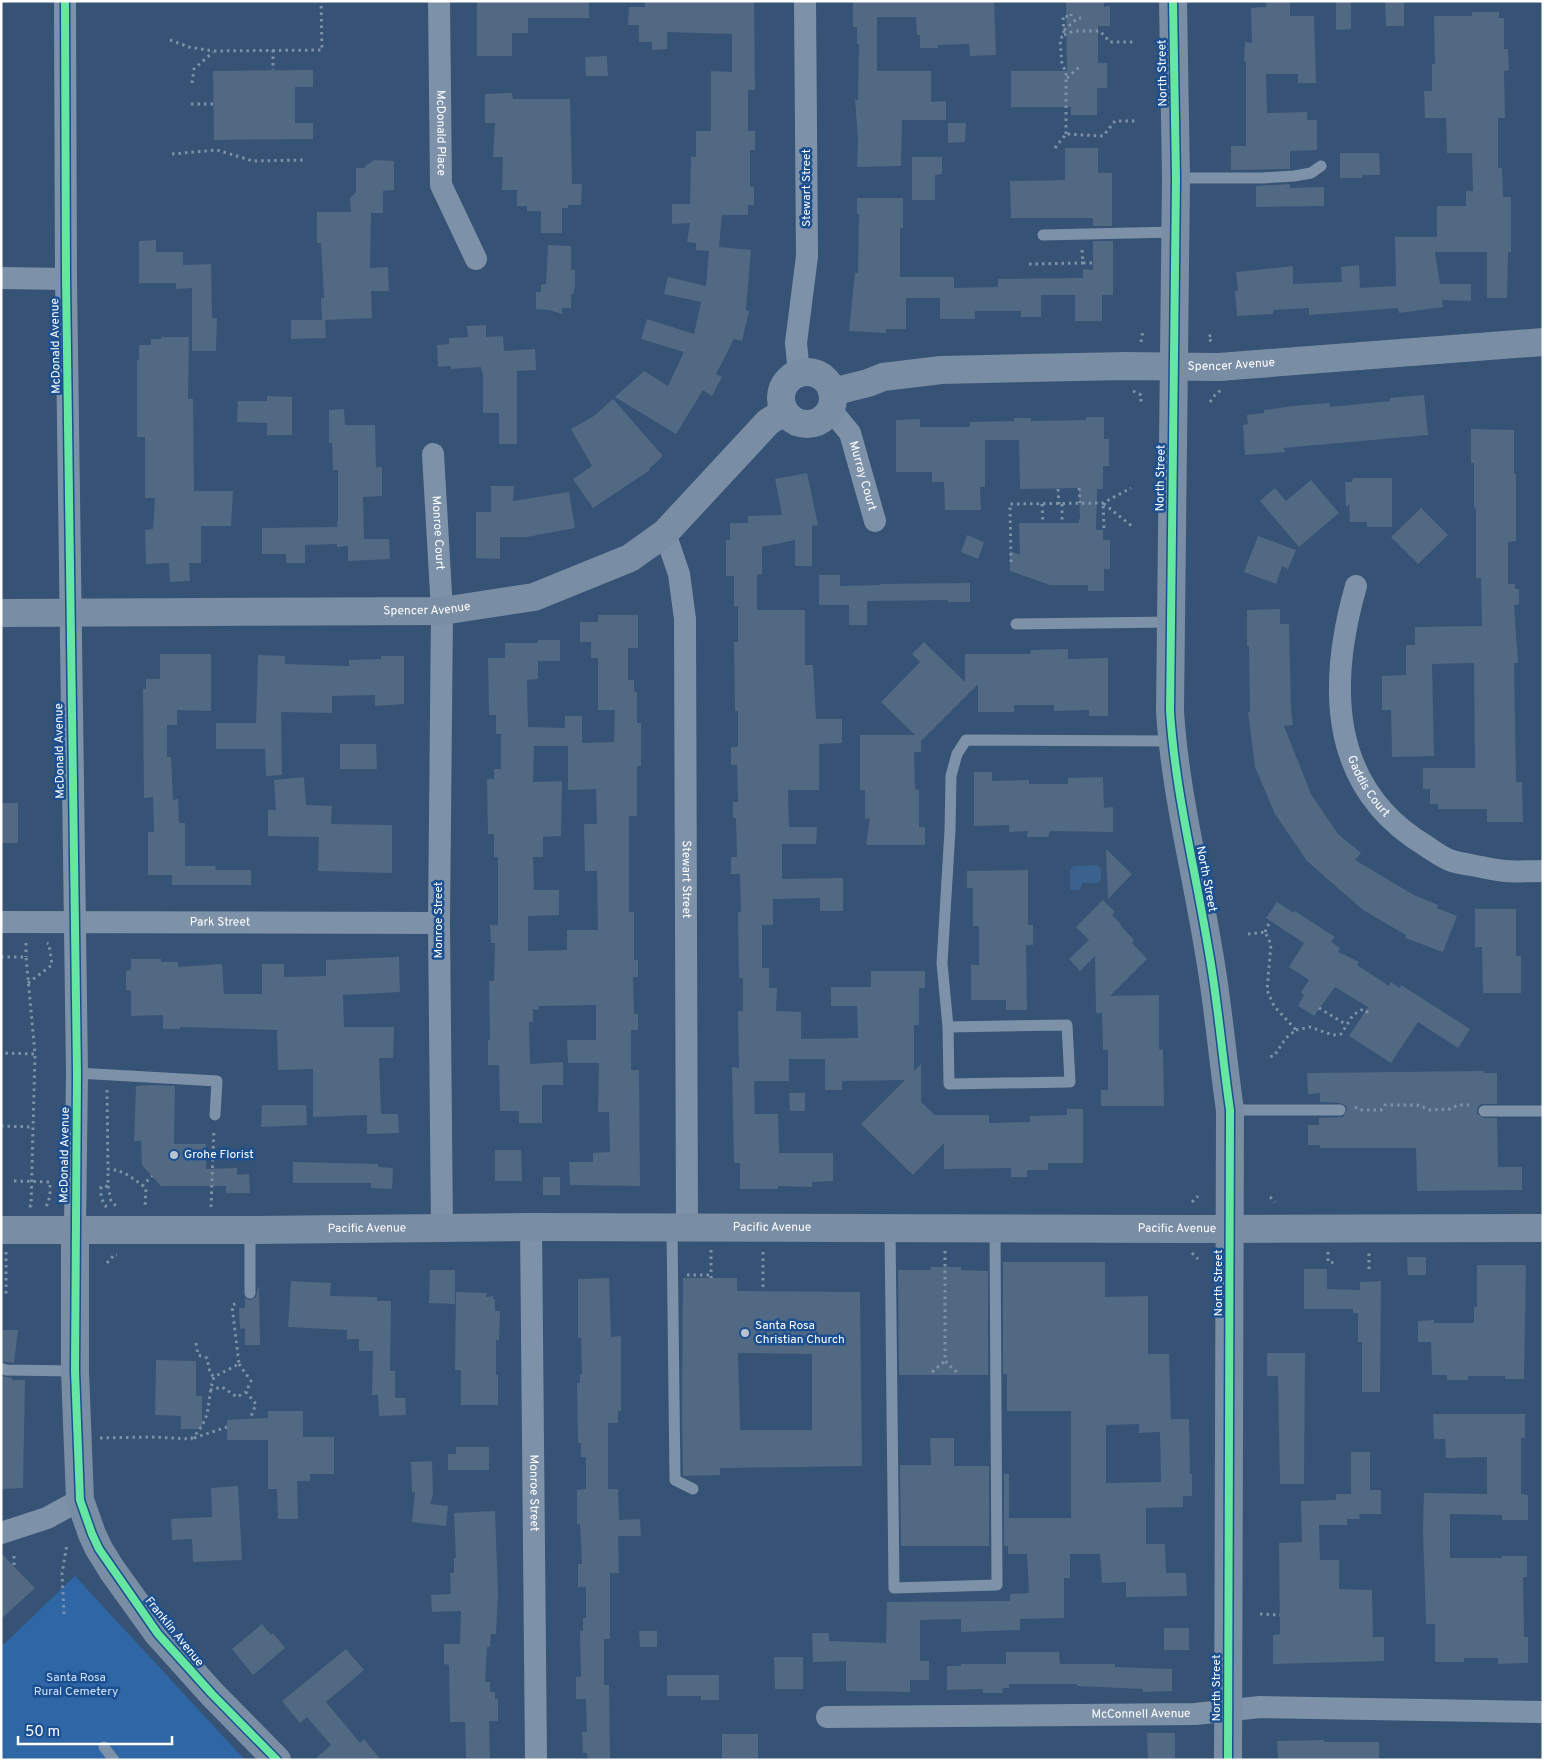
<svg xmlns="http://www.w3.org/2000/svg" width="1544" height="1761" font-family="Overpass,sans-serif">
  <style>
    .green { fill: #2f66a5 }
    .water { fill: #3b618d }
    .building { fill: #526984; fill-rule: evenodd }
    .lines { fill: none; stroke-linecap: round; stroke-linejoin: round }
    .path { stroke: #7d92a8; stroke-width: 3; stroke-dasharray: 2.5 4; stroke-linecap: butt }
    .lane { stroke: #7d92a8; stroke-width: 11 }
    .street { stroke: #7d92a8; stroke-width: 22 }
    .secondary { stroke: #798da4; stroke-width: 28 }
    .cycleway-casing { stroke: #1b4f8f; stroke-width: 11 }
    .cycleway { stroke: #66e7a1; stroke-width: 8 }
    .poi-dot { fill: #b9c2ce; stroke: #1b4f8f; stroke-width: 2 }
    .labels { text-anchor: middle; dominant-baseline: central; stroke-width: 5; stroke-linejoin: round; paint-order: stroke }
    .street-label { font-size: 12px; fill: #fff; stroke: #1b4f8f }
    .poi-label { font-size: 12px; fill: #fff; stroke: #1b4f8f; text-anchor: start }
    .park-label { font-size: 12px; fill: #cfe3fa; stroke: #1b4f8f }
  </style>
  <rect width="100%" height="100%" fill="#365274"/>
  <path class="green" d="M75,1576L245,1760H1V1647Z"/>
  <path class="water" d="M1097,865L1101,869V880L1097,883H1083L1079,890H1070V870L1074,866Z"/>
  <path class="building" d="M477,1H589V18H528V33H512V56H477Z
    M645,1H754L755,90H748V131H755V150H750V187H754V205H748V215H722L719,247L751,250L746,310L749,311L742,341L734,339L716,374L722,377L712,396L703,390L676,434L615,397L644,371L668,386L684,352L641,339L647,319L694,334L701,302L664,294L668,277L706,286L709,251L696,250V243L687,242L690,223L672,224V204H690L691,157H696V131H711V71L732,72V34L667,32V49L652,50V42H639V25H628L629,7H645Z
    M853,1H994L996,55L970,56L969,44L938,45V48H920V35H917L916,17H877V71H931V102L946,101V120H902L901,166L857,167L858,140L855,99L858,100L859,44H857V27H853Z
    M1066,1H1104V7L1110,6V26H1098V63H1107V88H1097V115H1071V107H1011V71H1067Z
    M1266,1H1290V16H1314L1316,83H1298V74H1266L1267,113L1307,112V120H1317V150L1290,151V169L1231,170V146H1246V61H1244L1245,42L1252,43L1251,8L1266,7Z
    M1336,1H1351V29L1336,30Z
    M1385,1H1404V26H1386Z
    M1472,12H1499V18H1504V49H1508L1509,70L1504,71L1505,118H1498V168H1502L1503,197H1511V252H1508L1507,298H1487V252H1435L1440,284H1471V301L1442,300L1443,307L1399,313L1398,308L1309,315V308L1273,310V314L1237,316L1235,291H1238L1236,272L1293,266V284L1342,282L1341,267L1359,265L1360,288L1396,286L1395,237H1437V206H1466V191H1473L1472,153H1447L1446,118H1425L1424,91H1432V64H1435L1434,16H1472Z
    M607,56L608,76H586L585,57Z
    M313,70V87H295V123H313V139L214,140L213,71Z
    M512,93L513,99H570L572,184H582L581,205H568V208H562V233H541V211H527V206H517V190H502L503,157H493L495,123H485V94Z
    M948,123H966L965,142L948,143Z
    M1065,148H1098V173H1112V226H1093V218H1011L1010,181L1065,180Z
    M1340,153H1379L1380,175H1362V178H1340Z
    M912,157H942V174L935,175V200H912Z
    M374,160L394,161V190L383,191V213H371L370,268L388,267L389,291H371L372,318L325,320L326,338L291,339V320H322L321,298H324L321,243H317V212H351L350,198L356,192V168H364L368,164Z
    M1290,184V188L1324,187V206L1256,207V186Z
    M857,198H903V228H900V277H954V288L998,287V279L1083,278V269L1093,270V241H1113V295H1102V321H1075V295H1041V317H1021V311H975V319H940V298H906V329H886V333L849,331L855,273H858L859,214H857Z
    M156,240V252H183V265L211,264L212,318H217L216,351H192V288L176,289V283H139V241Z
    M548,245L571,246V270H575V287L573,294H571V308H562V314L549,310L536,309V292H541V285L546,284Z
    M486,325V337L503,336L504,351L535,349L536,370L517,371V444H499V413H483V372H482L481,367L451,369V366L438,367L437,345L449,344V338L468,337L467,326Z
    M161,337H189L188,399H193L194,491H233L231,526H201V563H189L190,581L170,582L169,563L146,564L145,530L153,529L155,498H145V437H137V360H139V345H151V339H161Z
    M1424,395L1428,435L1283,448L1286,452L1245,455L1243,425L1248,424L1247,415L1264,413V410L1293,406L1330,403V407L1390,401V398Z
    M267,396L292,397V435H267V423L237,422L238,401H267Z
    M613,399L663,456L649,469L650,470L593,508L573,479L592,466L571,429L594,416Z
    M344,409L345,425H375L376,467H382V496L363,497L364,539H389L390,559L348,561V546L337,547V544L305,545V563H286V554H262V528L337,527V521H338V470H333L332,443H329V410Z
    M1086,417H1104V439H1109V466H1103V489H1097L1096,530H1103V540H1110V569H1104V591H1088V585H1050L1010,571V551L1020,555L1019,523H1079V519H1080L1079,488L1020,489L1019,440H985V487H980L981,510H945L944,482H932V472H896V420L920,419V427H970V422L1014,421V418H1031V421L1086,420Z
    M1471,429L1514,430V474H1516V541L1508,542V584H1515V589H1519V604L1514,605L1518,663H1514L1516,782H1522L1523,822H1487V809H1438V804H1430V789H1423V768H1475L1474,663L1432,664L1434,756L1392,757L1391,710H1382V676L1406,675V645H1415V627L1482,626L1481,578H1476V507L1474,510V463H1471Z
    M807,473L818,525L812,526V566H795V540L762,547V574L757,575V610H805V665H813L816,719H842V743L819,744V790H788L789,827H817L816,844H782V879L843,878V911H820V898L773,899V925H762V968H769V988H777L776,1011L801,1012V1039L858,1038L857,1006H831V987H871V971H925V988H919V1025H914V1071L921,1064V1102L935,1115H989V1123L1030,1122V1116L1067,1115V1109H1083V1163H1048V1170H1027V1177H1011V1168L944,1169V1143L913,1175L861,1124L905,1080L842,1081V1090H825V1059H789V1081H754L755,1114H778L779,1153H833V1181L812,1182V1187L778,1186V1189H740V1163H734L732,1067L739,1068L738,1011H743V978H739L738,912H741L740,874H731V857H737L736,818H733V802H738L737,765H731V747H738V711H735L734,642H738V606L734,607V576H726V540H730V523H748V516L782,515L775,479Z
    M1353,478H1392V527H1367V522H1350L1349,504L1346,507L1345,482H1352Z
    M1311,480L1339,513L1299,547L1260,501L1275,488L1286,501Z
    M491,486H514L513,501L569,492L575,528L527,537H500V559L476,558V512H491Z
    M1421,508L1448,535L1418,564L1391,537Z
    M967,535L984,542L978,559L961,552Z
    M1258,536L1296,550L1288,569L1282,566L1276,584L1244,572Z
    M819,575H840V586L880,585V584L970,583V602H948V600L867,601V625H849V605H819Z
    M1280,609V624H1289L1291,711L1293,725L1284,726L1311,794L1338,834L1361,853L1355,860L1414,895L1438,905L1437,908L1457,916L1443,952L1405,938L1406,935L1363,910L1307,861L1275,814L1255,767L1248,712H1250L1249,646H1247V610Z
    M598,615H638V648H628V680H634V692H637V723H641V766H637V816H629V912H634V960H638V977H633L634,1014H638V1030H631V1070H639L640,1186L570,1185L569,1162H593V1153L610,1152L609,1112H598L599,1063H568L567,1040H596V1005L538,1006L539,1010L533,1009V1022H529L530,1064L563,1062V1085H542V1123H519V1111H500L499,1065H488V1040H490L489,981H494L495,943H491L490,925H498V857H494V834H488L487,779H494V769H501V734H496V715H489L488,658H505V643H538V640H560V661H538V679L527,680L528,727L565,728V716H582V743L614,742L615,710H598V658H591V642H580V622H598ZM534,746H568V790L596,789L597,824H584L585,871H597L598,930H567V950L528,951V916L559,915V890H534L533,857H543V837L561,836L562,781L533,782Z
    M924,642L965,682V654H1030L1031,650L1068,649V659L1108,658V716H1089V710L1054,711V705H1014V712H978V684L921,741V752H914L915,789L919,790V827H925V845H866L870,818L865,819V790H860V735H915L881,702L920,662L912,654Z
    M160,654H211V711L177,710V725H167V757H171L173,800L178,799L179,823H185V866H216L215,870H251V885H172V875H148V832H154L153,797L144,798L143,689H146V679H160Z
    M258,655L285,656V664L349,666V660L381,659V656H404V704L375,706V695L332,696V713L281,712L282,775L266,776L265,749H216V723H256Z
    M340,744H376L377,769H340Z
    M974,772H992V781L1029,780V784H1068V778L1103,777L1104,808L1113,807V832L1050,831L1048,837H1027L1028,831L1009,832V825L974,826Z
    M304,777L306,805L332,806L331,824L392,825V873L318,871L319,837L268,836V810H276L274,780Z
    M1,803H18V843H1Z
    M1106,849L1132,874L1108,899Z
    M1028,870V925H1033V945H1026L1027,1010H1006V1000H971V965H979V926H973V888H967V871Z
    M1103,900L1115,912L1112,915L1121,924L1120,925L1134,940L1132,943L1147,959L1110,996L1159,995V1049L1163,1050L1164,1106H1101V1090H1108V1050H1103L1102,1013H1096L1095,956L1080,971L1069,959L1089,940L1076,927Z
    M1277,902L1294,913L1295,911L1335,937L1331,942L1340,948L1338,952L1359,962L1357,965L1389,986L1391,982L1400,988L1401,985L1470,1029L1458,1048L1418,1022L1391,1063L1349,1036L1368,1007L1335,987L1314,1016L1298,1006L1304,995L1301,992L1309,980L1289,967L1304,943L1266,918Z
    M1475,909H1516V956H1521V993H1483L1482,947H1475Z
    M399,957L400,992L343,995L344,1027H394L393,1058H379L381,1114H398L399,1133L367,1134V1115L313,1117V1069L278,1070L277,1030L180,1027V1029H163V1015L131,1016V991L126,990V971L131,970V959H161V962H178V967L222,964L224,994H262V964H284V977L326,976V960Z
    M1484,1071V1073H1497V1104H1481L1477,1108V1114L1484,1118H1497L1498,1167H1522V1190L1417,1191L1416,1148H1320V1145H1308V1125H1319V1118L1343,1117L1347,1110L1346,1106L1340,1103L1320,1102V1093L1308,1094L1307,1073Z
    M152,1085L175,1086L174,1144H206V1169L237,1168V1175L249,1174L250,1193H226V1186H161L142,1165L141,1141H134L136,1086Z
    M789,1093H805V1111H790Z
    M262,1105H306L307,1125L261,1127Z
    M495,1150H521L522,1181H495Z
    M293,1162L378,1164V1167L393,1168L392,1189L371,1188V1183H293Z
    M543,1177H560V1195H543Z
    M1407,1257H1426V1275H1408Z
    M1003,1262H1105V1297L1148,1296V1354H1169L1171,1419H1189L1190,1474H1192V1496H1183V1507L1146,1508V1544H1165L1166,1573H1186L1187,1596L1126,1597V1582L1102,1583L1100,1554H1070V1578H1064V1618L1020,1619V1630L961,1632V1619L920,1620V1661H929V1680H910V1692L846,1691V1661L813,1662L812,1633H829V1641L886,1643L887,1602L1010,1601V1594L1029,1593L1027,1554H1008V1546H1004V1474H1009V1518H1071V1411H1007V1374H1003ZM1139,1424V1433L1160,1432L1161,1482L1106,1483V1425Z
    M1477,1265H1526L1524,1379H1505V1376H1468V1380H1447V1375H1432L1431,1342H1418V1321L1434,1320V1323H1474V1307H1477Z
    M931,1267H961V1270L988,1271V1375H899L898,1270H930Z
    M1304,1269H1327V1289L1360,1290V1282L1381,1281L1380,1392H1362V1342H1358V1313H1353V1309H1304Z
    M430,1270H455V1304L429,1303Z
    M609,1278L611,1337L621,1336V1411H618V1423H608V1489H618L619,1520L640,1519L641,1536H618L619,1573H610V1639H604V1685H609L610,1760H588L587,1753H583L582,1732H587L586,1699H576V1677H581L580,1631H583V1618H586V1587H578V1564H582L580,1524H577V1490L586,1489V1457H581V1443H578L577,1383H580V1374H582L581,1338H578V1279Z
    M683,1278H737V1291L860,1292L862,1466L720,1468V1475L683,1476L682,1414ZM738,1353L812,1354V1430H740Z
    M291,1281L331,1283L330,1296L377,1297V1301H391L390,1371H395V1398H405L406,1415L379,1416L378,1395H372L373,1351H359V1339H347V1330L288,1327Z
    M258,1287H259L260,1345H245V1328L240,1329L239,1308H245V1298L250,1300L256,1297Z
    M456,1292L487,1293L486,1297L493,1296V1299H495V1311H500L499,1340H496V1375H498V1405H461V1370H455Z
    M1,1330H18L14,1363L1,1361Z
    M1267,1353H1305L1304,1484H1280L1278,1376H1267Z
    M156,1360L196,1361V1396H202V1429H181V1416L155,1415Z
    M1,1376L12,1378V1380H25L23,1488L1,1489Z
    M268,1411H303V1437H334V1474H310V1481H297L298,1519H278L277,1489H268V1440H227V1420L268,1418Z
    M1433,1414H1525V1438H1521V1494L1528,1495V1520H1502V1515L1450,1514V1558H1502V1556H1527V1577H1523L1524,1637H1528V1663L1498,1664V1658H1464V1662H1435V1624H1426L1423,1530L1424,1493L1487,1494V1457L1446,1458L1445,1439H1434Z
    M930,1438H954V1466H989V1546H901L900,1465H931Z
    M456,1447H489V1470H448V1454H456Z
    M1351,1452H1370V1490H1381V1514H1359L1360,1519H1347V1525H1319L1320,1560H1339V1589L1372,1590L1373,1637H1384V1661L1273,1664V1635L1280,1634L1279,1543L1302,1542L1301,1501L1336,1500V1494H1351Z
    M432,1461L433,1495L430,1504L448,1506L446,1526L412,1522L415,1492L412,1493L411,1462Z
    M238,1486L242,1560L193,1562L192,1539L172,1540L171,1519L212,1517L211,1488Z
    M495,1511L498,1594L496,1634H491L490,1647H487L485,1682H490V1692H495V1699H498V1721H489L490,1760H466L465,1722H450L449,1665L444,1664V1644H460L461,1611L432,1612L431,1595L451,1594L450,1573H454V1558H456L454,1513Z
    M1,1553L35,1588L1,1619Z
    M262,1624L271,1635L273,1633L285,1648L253,1675L232,1649Z
    M1164,1628H1189V1650H1164Z
    M639,1631H657V1647H640Z
    M346,1649L364,1670L326,1702L360,1743L364,1739L381,1760H314L331,1745L307,1717L300,1723L282,1701Z
    M1006,1652H1059L1060,1664H1115V1667L1172,1669V1691L1143,1692V1689L1077,1686V1684H1009V1688H1003L1002,1693H983V1689L947,1690V1666H961V1664H1006Z
    M774,1657H803V1689H775Z
    M667,1675H719V1700H701V1696H667Z
    M1147,1733H1175V1759L1148,1760Z
    M722,1734H758V1760H722Z
    M1324,1740V1742H1379V1760H1278L1277,1741Z"/>
  <g class="lines">
    <path class="path" d="M1064,30L1078,18H1081
      M1064,35L1074,31H1100L1110,42H1136
      M170,40L189,47L213,51L322,50L321,1
      M273,50V70
      M1067,78L1079,67H1081
      M192,83L194,69L213,52
      M191,104H213
      M1066,134V71L1062,65L1060,39L1064,35L1063,16L1071,17V14
      M1055,148L1066,134L1103,136L1115,121H1137
      M172,154L217,150L253,161L303,160
      M1082,250L1083,263H1093
      M1029,264L1083,263
      M1211,335L1208,337L1212,343
      M1141,342L1143,330
      M1133,391L1141,395V403
      M1210,402L1215,395L1221,390
      M1079,488L1080,503
      M1058,489L1059,504
      M1042,504L1043,523
      M1062,504V523
      M1104,528L1103,503L1133,527
      M1011,562L1010,504L1103,503L1131,488
      M1265,932L1270,921
      M1248,934L1265,932L1271,944L1267,990L1274,1006L1296,1030L1286,1038L1274,1056L1266,1057
      M26,943V957
      M1,957H26L35,1054L1,1053
      M28,983L52,965L49,944L47,943
      M1319,1008L1347,1025
      M1296,1030L1310,1027L1333,1035L1341,1034L1353,1015L1363,1009L1369,1013
      M107,1090L108,1169C125,1170 133,1179 146,1188L145,1207
      M1355,1107L1359,1110H1381L1385,1105H1417L1430,1110L1450,1109L1458,1105H1469
      M1,1126L33,1127
      M14,1181L50,1182V1196L47,1205H44
      M108,1186L111,1201L116,1206
      M142,1186L152,1176
      M1270,1197L1275,1202
      M1192,1202L1198,1196
      M29,1206H31L35,1054
      M107,1206H105L101,1197V1187L108,1186V1169
      M211,1207L214,1129
      M711,1250V1278
      M945,1251V1361L955,1371L960,1372
      M6,1252V1295
      M763,1252V1291
      M1328,1252V1262L1336,1263
      M1192,1253L1198,1259
      M107,1263L114,1255H117
      M1369,1269V1252
      M687,1275H712
      M196,1343L198,1355L207,1358L210,1373L214,1377
      M239,1364L251,1381L246,1392L256,1404L250,1419
      M932,1372L945,1361
      M210,1390L222,1387L237,1397L246,1392
      M100,1438L152,1437L191,1439C214,1417 205,1404 214,1377L239,1364L232,1306L237,1302
      M194,1438L227,1427
      M14,1556V1566
      M64,1614L62,1574L67,1544
      M1260,1614L1280,1615"/>
    <path class="lane" d="M1176,178H1262L1294,176L1311,173L1321,166
      M1043,235L1175,232
      M1016,624L1171,622
      M948,1027L1067,1025L1070,1082L949,1084L948,1027L942,963L950,830L951,776L957,754L966,740L1172,741
      M77,1073L217,1081L215,1115
      M1230,1110H1340
      M1484,1111H1543
      M672,1228L675,1480L693,1489
      M890,1228L894,1588L997,1585L995,1229
      M250,1230V1293
      M1,1368L6,1370L75,1371
      M104,1747L114,1760"/>
    <g class="street">
      <path d="M65,1L66,279L77,1073L75,1229"/>
      <path id="s1" d="M439,1L441,185L476,259"/>
      <path d="M1,278L66,279"/>
      <path d="M799,374L796,343L807,256L805,1"/>
      <path id="s2" d="M830,409L850,433L875,521"/>
      <path id="s3" d="M433,454L442,611L439,923L442,1228"/>
      <path id="s4" d="M665,533L679,574L685,619L687,1228"/>
      <path id="s5" d="M1356,586C1328,684 1328,787 1426,846C1434,851 1443,858 1452,861C1458,863 1465,864 1471,865C1482,867 1493,870 1505,871C1517,872 1530,871 1543,871"/>
      <path id="s6" d="M1,922L439,923"/>
      <path id="s7" d="M531,1227L536,1760"/>
      <path d="M1,1533L47,1518L80,1500"/>
      <path id="s8" d="M827,1717L1195,1714L1260,1707L1543,1712"/>
    </g>
    <g class="secondary">
      <path d="M1173,1L1176,178L1170,711C1175,791 1195,868 1208,947C1218,1001 1222,1056 1230,1110L1228,1760"/>
      <circle cx="807" cy="398" r="26"/>
      <path id="s9" d="M832,392L868,383L883,377L941,370L1125,366L1219,367L1543,342"/>
      <path id="s10" d="M1,613L442,611L534,597L630,558L665,533L768,422L784,412"/>
      <path d="M75,1229V1371L80,1500L92,1534L99,1549L112,1570L158,1634L212,1694L277,1760"/>
      <path id="s11" d="M1,1230H250L531,1227L1192,1229L1543,1228"/>
    </g>
    <defs>
      <path id="cycleway" d="M65,1L66,279L77,1073L75,1371L80,1500L92,1534L99,1549L158,1634L212,1694L277,1760
        M1173,1L1176,178L1170,711C1175,791 1195,868 1208,947C1218,1001 1222,1056 1230,1110L1228,1760"/>
    </defs>
    <use href="#cycleway" class="cycleway-casing"/>
    <use href="#cycleway" class="cycleway"/>
  </g>
  <g class="poi-dot">
    <circle cx="174" cy="1155" r="5"/>
    <circle cx="745" cy="1333" r="5"/>
  </g>
  <g class="labels">
    <g class="street-label">
      <text transform="translate(1163 73) rotate(-91)">North Street</text>
      <text stroke="none"><textPath href="#s1" startOffset="132">McDonald Place</textPath></text>
      <text transform="translate(807 188) rotate(-90)">Stewart Street</text>
      <text transform="translate(56 346) rotate(-91)">McDonald Avenue</text>
      <text stroke="none"><textPath href="#s9" startOffset="402">Spencer Avenue</textPath></text>
      <text stroke="none"><textPath href="#s2" startOffset="76">Murray Court</textPath></text>
      <text transform="translate(1161 478) rotate(-89)">North Street</text>
      <text stroke="none"><textPath href="#s3" startOffset="79">Monroe Court</textPath></text>
      <text stroke="none"><textPath href="#s10" startOffset="426">Spencer Avenue</textPath></text>
      <text transform="translate(60 751) rotate(-91)">McDonald Avenue</text>
      <text stroke="none"><textPath href="#s5" startOffset="208">Gaddis Court</textPath></text>
      <text stroke="none"><textPath href="#s4" startOffset="349">Stewart Street</textPath></text>
      <text transform="translate(1206 879) rotate(79)">North Street</text>
      <text transform="translate(439 920) rotate(-90)">Monroe Street</text>
      <text stroke="none"><textPath href="#s6" startOffset="219">Park Street</textPath></text>
      <text transform="translate(65 1155) rotate(-89)">McDonald Avenue</text>
      <text stroke="none"><textPath href="#s11" startOffset="771">Pacific Avenue</textPath></text>
      <text stroke="none"><textPath href="#s11" startOffset="366">Pacific Avenue</textPath></text>
      <text stroke="none"><textPath href="#s11" startOffset="1176">Pacific Avenue</textPath></text>
      <text transform="translate(1219 1283) rotate(-90)">North Street</text>
      <text stroke="none"><textPath href="#s7" startOffset="266">Monroe Street</textPath></text>
      <text transform="translate(174 1632) rotate(51)">Franklin Avenue</text>
      <text transform="translate(1217 1688) rotate(-90)">North Street</text>
      <text stroke="none"><textPath href="#s8" startOffset="314">McConnell Avenue</textPath></text>
    </g>
    <g class="poi-label">
      <text x="184" y="1155">Grohe Florist</text>
      <text x="755" y="1326">Santa Rosa<tspan x="755" dy="14">Christian Church</tspan></text>
    </g>
    <g class="park-label">
      <text x="76" y="1678">Santa Rosa<tspan x="76" dy="14">Rural Cemetery</tspan></text>
    </g>
  </g>
  <rect width="1544" height="1761" fill="none" stroke="#ffffff" stroke-width="5"/>
  <path d="M18 1736v8h154v-8" fill="none" stroke="#ffffff" stroke-width="2.5"/>
  <text x="25" y="1736" font-size="15" fill="#ffffff" stroke="#1b4f8f" stroke-width="4" paint-order="stroke">50 m</text>
</svg>
